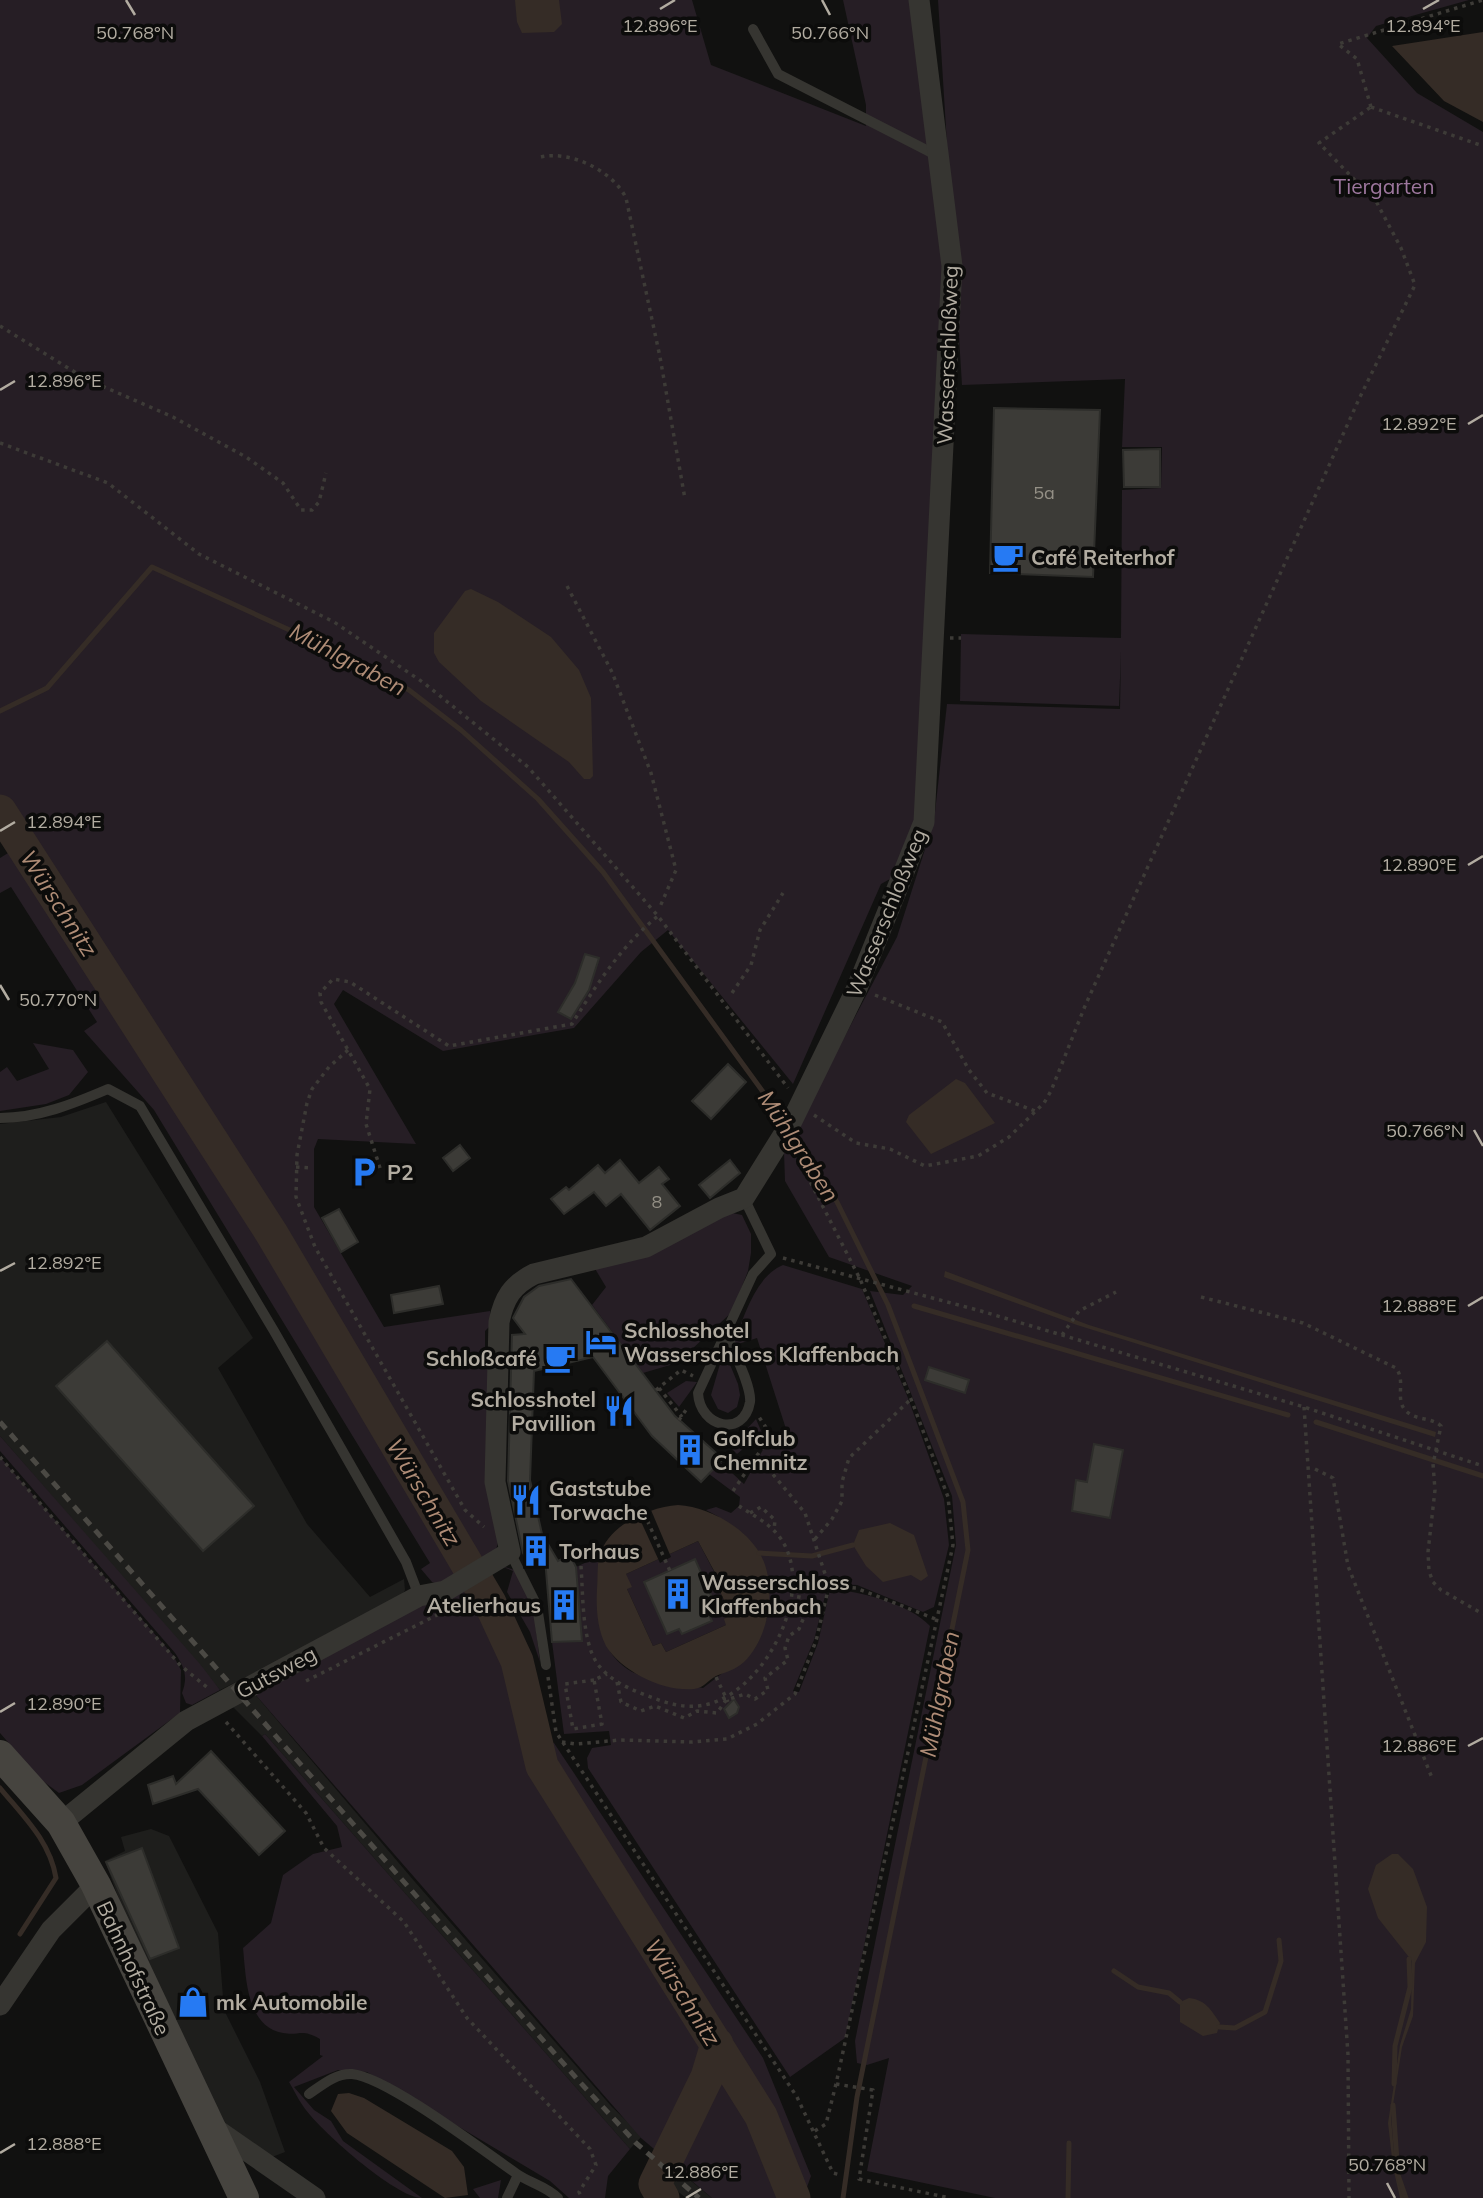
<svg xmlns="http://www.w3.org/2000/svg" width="1483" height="2198" font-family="Mulish,sans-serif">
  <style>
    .built { fill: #1e1e1c }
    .green { fill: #261e25 }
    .water { fill: #352c26; fill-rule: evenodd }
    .pier { fill: #111110 }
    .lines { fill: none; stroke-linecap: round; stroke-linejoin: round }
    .stream { stroke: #352c26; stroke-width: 5 }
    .river { stroke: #352c26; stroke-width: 33 }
    .building { fill: #3c3b37; stroke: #2d2d2a; stroke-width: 2 }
    .path { stroke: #3d3b37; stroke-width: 3.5; stroke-dasharray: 3.5 5; stroke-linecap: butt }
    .lane { stroke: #363531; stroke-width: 10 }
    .street { stroke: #363531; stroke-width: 21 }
    .secondary { stroke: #46443f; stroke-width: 30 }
    .rail { stroke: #4b4944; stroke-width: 5; stroke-dasharray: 9 7; stroke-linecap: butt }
    .ticks { fill: none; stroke: #b2aca1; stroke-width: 2.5 }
    .labels { text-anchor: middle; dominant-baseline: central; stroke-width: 7; stroke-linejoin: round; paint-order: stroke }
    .number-label { font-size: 18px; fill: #949086 }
    .park-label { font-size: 21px; fill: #9d779e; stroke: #0c0c0b }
    .street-label { font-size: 21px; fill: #b2aca1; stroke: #0c0c0b }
    .poi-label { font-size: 21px; font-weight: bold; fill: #b2aca1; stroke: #0c0c0b; text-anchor: start }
    .water-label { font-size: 23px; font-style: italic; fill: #af8c76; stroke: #0c0c0b }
    .ticks-label { font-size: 18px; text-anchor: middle; fill: #b2aca1; stroke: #0c0c0b; stroke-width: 7; stroke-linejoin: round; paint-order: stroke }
  </style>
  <rect width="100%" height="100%" fill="#111110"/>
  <path class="built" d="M106,1102L253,1338L218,1368L307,1524L370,1597L404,1579L405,1590L399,1602L220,1690L0,1436V1124L61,1117Z
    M254,1693L415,1882L612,2107L642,2136L630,2149L265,1734L262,1736L231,1705Z
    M151,1829L169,1836L218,1933L224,2010L260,2082L285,2152L272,2157L230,2133L142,1962L105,1861L125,1851L121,1837Z
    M677,2168L685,2176L712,2198H686L665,2181Z"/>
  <path class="green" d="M0,0H692L711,65L866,126V105L843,0H915L947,247L923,820L899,874L881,884L793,1084L668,930L641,952L574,1028L443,1051L343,990L334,1004L416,1144L318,1139L314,1149V1207L384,1327L490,1311V1326L485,1331V1364L492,1370L498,1542L496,1550L441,1585L432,1582L421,1569L430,1563L154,1110L84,1031L97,1022L11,887L0,893V858L13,850L0,831Z
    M938,0H1469L1376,26L1367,38L1417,93L1483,132V2198H995L867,2171L889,2058L867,2065L857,2063L855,2041L956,1545L952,1496L870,1291L903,1295L912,1286L829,1257L785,1181L784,1152L897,937L934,821L947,704L1120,709L1121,651L1119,706L960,701L961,634L1121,638L1122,490L1161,488L1162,447H1122L1125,379L962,385Z
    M33,1043L73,1050L88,1072L69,1095L46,1104L0,1111V1072L7,1067L17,1081L49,1069Z
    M727,1212L742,1215L751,1234V1253L748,1271L732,1312L677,1363L643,1373L592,1305L606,1287L594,1267Z
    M783,1265L862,1289L908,1398L944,1499L949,1545L934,1607L923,1612L857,1585L828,1584L814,1640L793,1691L799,1692L818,1643L830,1589C859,1591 910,1604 930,1626L845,2038L790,2077L588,1768L587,1758L592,1748L611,1745L609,1731L564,1734L552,1642L582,1640L576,1567L600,1556C597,1597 590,1655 639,1675C658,1682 682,1684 703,1688L755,1648L768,1615L719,1517L706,1510L716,1507L731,1513L739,1506L740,1497L709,1474L720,1462L744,1484L771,1435L786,1429L757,1338L732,1346C744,1319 754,1277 783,1265Z
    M724,1350L738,1384L740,1395L737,1407L728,1413L718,1409L711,1395Z
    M686,1381L697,1382L679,1407L667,1393Z
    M756,1419L762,1433L737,1454L717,1434C735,1438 744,1433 756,1419Z
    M0,1436L200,1664L220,1690L192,1705L186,1703L182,1693C188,1677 185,1668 175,1653L0,1451Z
    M0,1457L173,1655L181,1670L180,1713L82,1785L59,1793L40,1779L0,1733Z
    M698,1541L719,1581L716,1583L731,1616L726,1625L666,1652L661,1643L653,1646L627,1589L626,1574Z
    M501,1566L515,1570L533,1605L540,1662L530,1632L507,1592L513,1571Z
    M468,1586L503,1662L537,1769L564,1820L722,2062L755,2119L782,2198H712L641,2138L254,1693L421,1602Z
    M265,1734L630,2149L608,2176L605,2198H569L550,2181L367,2072L338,2070L294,2087L314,2110L331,2121L343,2141L422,2198C396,2198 318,2129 303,2106C298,2099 294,2090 289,2082L323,2056L320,2055V2039C301,2028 300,2036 283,2033C246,2027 246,1976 243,1948L271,1923L283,1875L313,1854L342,1847L337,1826L262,1736Z
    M554,1743L763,2058L811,2176L803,2198L765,2114L724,2041L548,1764L544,1745Z
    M501,2180L498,2198H480L473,2189Z"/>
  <path class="water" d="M515,0H559L562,24L554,32L522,33L517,22Z
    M1483,32V122L1444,101L1392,46Z
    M471,589L498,602L551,637L579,670L591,698L593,776L590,779H584L569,762L481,701L439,662L434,653V633L465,591Z
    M956,1079L965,1083L995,1123L931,1154L906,1122L909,1115Z
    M945,1271L1089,1325L1436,1432L1435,1437L1077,1325L944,1277Z
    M678,1505C708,1507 743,1526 759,1552C778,1583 770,1637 744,1662C735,1670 726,1672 716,1676C707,1681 704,1688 694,1689C664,1692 622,1672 606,1646C597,1629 596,1607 597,1589C598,1579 597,1567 599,1557C608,1524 650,1507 678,1505ZM698,1541L719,1580L716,1583L731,1615L724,1619L726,1625L666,1652L661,1643L653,1646L627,1589L632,1587L626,1574Z
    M890,1523L914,1535L928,1576L921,1581L911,1575L883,1582L866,1566L853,1545L859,1530Z
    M1392,1854H1398L1413,1869L1427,1907L1426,1942L1415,1963L1413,2016L1402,2047L1391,2118L1395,2163L1404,2198H1400L1393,2167L1388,2123L1400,2045L1411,2009L1412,1961L1378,1918L1368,1889L1376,1865Z
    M1189,1998C1206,2000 1211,2010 1220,2023L1217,2033L1203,2036L1180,2022V2002Z
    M349,2093L364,2098L452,2151L464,2167L468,2195L445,2198L347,2133L331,2111L338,2094Z"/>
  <path class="pier" d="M651,1510L671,1557L660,1563L638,1515Z"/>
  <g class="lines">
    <path class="stream" d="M0,711L47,688L152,567L340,653L409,690L461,730L538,799L603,872L785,1122
      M793,1133L837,1202L888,1305L963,1502L968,1550L857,2097L843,2198
      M914,1306L1288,1415
      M1316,1422L1483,1476
      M759,1553L812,1556L853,1545
      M0,1788C23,1816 50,1841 56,1878L20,1934
      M1114,1971L1138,1987L1169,1993L1180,2002
      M1219,2027L1235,2028L1265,2012L1281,1961L1279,1940
      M1394,2084L1395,2046L1410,1987L1409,1959
      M1393,2105L1398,2175L1406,2198
      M1068,2198L1069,2143"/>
    <path class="river" d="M0,811L272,1234L490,1603L517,1661L542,1766L761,2116L794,2198
      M663,2198L655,2184L707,2077L717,2044"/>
  </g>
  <path class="building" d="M994,408L1100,410L1093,577L990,573Z
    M1160,449V487H1124L1123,450Z
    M585,954L599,958L589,990L571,1019L558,1012L575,983Z
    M728,1064L746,1082L711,1119L692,1101Z
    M460,1145L470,1158L453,1171L443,1158Z
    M620,1160L639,1183L659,1167L669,1179L662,1184L680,1206L650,1230L621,1194L606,1206L594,1192L564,1214L551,1199L566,1187L569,1190L598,1165L605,1173Z
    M730,1160L740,1173L710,1198L699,1185Z
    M339,1209L358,1242L341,1252L322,1218Z
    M571,1279L675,1416L723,1459L701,1482L652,1436L593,1357L534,1371L530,1480L542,1534L558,1561L570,1555L576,1567L582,1641L552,1642L545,1559L531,1567L523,1553L508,1481L512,1335L525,1334L513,1318L524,1297L539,1286Z
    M439,1286L443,1304L394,1313L391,1295Z
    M107,1341L254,1506L203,1551L56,1386Z
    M929,1367L969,1380L965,1393L925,1380Z
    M1094,1444L1123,1450L1110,1518L1072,1511L1076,1480L1087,1482Z
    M695,1559L718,1611L709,1615L712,1621L682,1634L679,1629L667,1634L644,1582Z
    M734,1699L739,1707L737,1713L729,1718L724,1709Z
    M211,1751L285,1831L259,1855L198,1789L153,1804L148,1785L173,1776L176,1784Z
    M142,1848L179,1948L150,1959L106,1862Z"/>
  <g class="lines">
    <path class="path" d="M1371,107L1357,59L1338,44L1483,0
      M1371,107L1483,146
      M541,157C570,150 613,171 626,198L660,357L685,499
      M0,326L86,379L173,417L246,457L283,483L301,510H312L319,502L326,473
      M0,443L108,483L199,554L334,622L424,683L528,767L658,916L788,1088
      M567,586L612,672L651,773L676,870L659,909
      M950,638H961
      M732,993L751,965L760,930L783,893
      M875,995L942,1022L969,1070L987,1093L1035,1111
      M348,1050L329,1067L312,1089L307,1103L297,1155L296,1197L315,1247L465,1510L484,1527
      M814,1115L856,1143L890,1149L925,1166L978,1156L1009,1137L1044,1103L1051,1091L1085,1006L1359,399L1415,285L1401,248L1377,203L1319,143L1371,107
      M795,1152L860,1279L911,1399L948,1497L953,1545L836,2084L826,2124L813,2132
      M296,1167L313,1168
      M380,1168L366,1124L370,1089L321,1002L320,993L333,979L350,982L449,1046L572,1024C596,985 622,945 658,916
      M783,1258L981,1311L1304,1407L1483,1466
      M1201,1297L1303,1323L1396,1368C1406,1381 1395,1398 1405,1410C1415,1421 1432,1417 1441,1426L1433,1464L1435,1490L1428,1552L1429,1571L1433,1582L1441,1590L1483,1614
      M1062,1335L1079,1311L1116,1292
      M659,1388L682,1417
      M656,1390L681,1370L693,1376
      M1304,1407L1348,2055L1349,2198
      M679,1420L688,1407
      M0,1457L180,1665L209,1689
      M1315,1469L1333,1478L1348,1566L1432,1778
      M733,1491L771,1435L759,1417
      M644,1513L670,1571
      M750,1513L761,1507L775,1520L774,1530
      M815,1539L832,1519L842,1501V1482L849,1458L911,1399
      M581,1566C583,1594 582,1625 591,1651C598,1672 618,1684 638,1692C661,1701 683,1711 709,1704C767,1688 816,1590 781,1539C771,1524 754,1516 739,1506
      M793,1584L856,1588L938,1620
      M548,1677L556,1732L797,2097L833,2173L841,2175
      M716,1677L728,1702
      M594,1680L565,1684L573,1729L602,1724L594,1680L607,1674
      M306,1681L437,1615L439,1609
      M617,1682L621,1702L641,1711L655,1706L684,1718L697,1711L717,1713L726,1700L745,1694L755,1699L768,1690L765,1678L788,1660L785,1648L789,1636L799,1629L804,1617L798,1602L801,1584
      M226,1722L306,1813L324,1848L404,1922L467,2018L590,2149L596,2165L579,2192L582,2198
      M562,1742L576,1744L620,1740L692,1742L727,1739L757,1724L795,1694L816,1641L829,1586L805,1513L757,1455
      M836,2084L873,2090L859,2179L950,2198"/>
    <path class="lane" d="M753,29L778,74L938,156
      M0,1118C38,1118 73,1104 108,1089L140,1106L274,1331L406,1562L419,1596
      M727,1335C733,1350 752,1387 750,1402C744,1438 700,1428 698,1393L753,1274L771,1254L744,1198
      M510,1552L537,1606L546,1665
      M309,2094C322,2085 336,2073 352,2074C387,2077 485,2152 517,2174C530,2183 546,2186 558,2198
      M507,2198L518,2175"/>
    <path class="street" d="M61,1823L186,1721L419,1596L445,1591L510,1552L495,1482L499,1322C504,1298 512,1285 534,1274L646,1247L719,1208L744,1198L792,1121L857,988L924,822L952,266L919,0
      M0,2005L51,1930L96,1885
      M210,2125L315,2198"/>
    <path class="secondary" d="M0,1755L61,1823L96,1885L244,2198"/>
    <path class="rail" d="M0,1422L578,2080L636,2143L699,2198"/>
  </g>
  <path class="ticks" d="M126,0L135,15M822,0L830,15M660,9L675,0M1423,9L1439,0M0,390L15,381M1468,424L1483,415M0,831L15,822M1468,865L1483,856M0,985L9,1000M1474,1130L1483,1146M0,1271L15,1263M1468,1306L1483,1297M0,1712L15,1703M1468,1746L1483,1738M0,2153L15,2144M1387,2183L1395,2198M686,2198L701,2189"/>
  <defs>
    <symbol id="cafe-bare" viewBox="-9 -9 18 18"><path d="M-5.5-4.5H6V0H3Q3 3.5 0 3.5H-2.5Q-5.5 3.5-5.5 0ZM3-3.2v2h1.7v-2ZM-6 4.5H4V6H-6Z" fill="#267af3" stroke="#0c0c0b" stroke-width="2.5" paint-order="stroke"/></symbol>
    <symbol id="parking-bare" viewBox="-9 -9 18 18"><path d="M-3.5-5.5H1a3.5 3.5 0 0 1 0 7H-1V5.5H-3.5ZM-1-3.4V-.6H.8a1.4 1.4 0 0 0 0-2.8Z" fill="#267af3" stroke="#0c0c0b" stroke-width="2.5" paint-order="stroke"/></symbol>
    <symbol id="hotel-bare" viewBox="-9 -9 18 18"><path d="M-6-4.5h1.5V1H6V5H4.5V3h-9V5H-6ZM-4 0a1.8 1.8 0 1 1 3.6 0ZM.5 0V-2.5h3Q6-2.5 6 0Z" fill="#267af3" stroke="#0c0c0b" stroke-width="2.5" paint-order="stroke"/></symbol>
    <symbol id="restaurant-bare" viewBox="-9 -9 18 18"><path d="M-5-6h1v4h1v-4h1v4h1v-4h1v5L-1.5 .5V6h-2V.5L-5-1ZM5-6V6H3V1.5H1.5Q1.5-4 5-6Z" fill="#267af3" stroke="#0c0c0b" stroke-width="2.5" paint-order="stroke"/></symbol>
    <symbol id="building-bare" viewBox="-9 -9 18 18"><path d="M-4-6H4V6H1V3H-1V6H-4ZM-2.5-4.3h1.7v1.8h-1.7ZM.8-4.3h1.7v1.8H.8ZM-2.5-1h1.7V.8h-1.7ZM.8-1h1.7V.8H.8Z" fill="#267af3" stroke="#0c0c0b" stroke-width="2.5" paint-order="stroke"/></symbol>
    <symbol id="shop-bare" viewBox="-9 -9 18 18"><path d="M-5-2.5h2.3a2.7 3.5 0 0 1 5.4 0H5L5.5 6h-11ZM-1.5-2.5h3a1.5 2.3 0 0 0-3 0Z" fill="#267af3" stroke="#0c0c0b" stroke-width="2.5" paint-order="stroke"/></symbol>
  </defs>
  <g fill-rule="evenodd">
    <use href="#cafe-bare" x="986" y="535" width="44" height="44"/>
    <use href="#parking-bare" x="342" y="1150" width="44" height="44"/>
    <use href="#hotel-bare" x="579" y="1320" width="44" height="44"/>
    <use href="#cafe-bare" x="538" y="1336" width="44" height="44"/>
    <use href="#restaurant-bare" x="597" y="1389" width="44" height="44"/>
    <use href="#building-bare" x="668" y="1428" width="44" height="44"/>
    <use href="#restaurant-bare" x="504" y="1478" width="44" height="44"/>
    <use href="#building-bare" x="514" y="1529" width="44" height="44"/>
    <use href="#building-bare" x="656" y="1572" width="44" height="44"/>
    <use href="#building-bare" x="542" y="1583" width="44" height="44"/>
    <use href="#shop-bare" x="171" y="1980" width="44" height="44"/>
  </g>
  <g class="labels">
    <g class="number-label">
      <text x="1044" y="492">5a</text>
      <text x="657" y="1201">8</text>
    </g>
    <g class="park-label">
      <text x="1384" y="186">Tiergarten</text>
    </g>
    <g class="street-label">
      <text transform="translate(947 355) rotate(-88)">Wasserschloßweg</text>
      <text transform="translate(886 913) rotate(-68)">Wasserschloßweg</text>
      <text transform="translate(276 1672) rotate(-28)">Gutsweg</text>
      <text transform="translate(134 1968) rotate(65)">Bahnhofstraße</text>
    </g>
    <g class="poi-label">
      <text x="1031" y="557">Café Reiterhof</text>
      <text x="387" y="1172">P2</text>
      <text x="624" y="1330">Schlosshotel<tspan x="624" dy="24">Wasserschloss Klaffenbach</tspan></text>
      <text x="537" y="1358" text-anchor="end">Schloßcafé</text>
      <text x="596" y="1399" text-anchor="end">Schlosshotel<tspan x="596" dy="24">Pavillion</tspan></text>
      <text x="713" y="1438">Golfclub<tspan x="713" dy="24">Chemnitz</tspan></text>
      <text x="549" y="1488">Gaststube<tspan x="549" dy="24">Torwache</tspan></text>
      <text x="559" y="1551">Torhaus</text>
      <text x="701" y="1582">Wasserschloss<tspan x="701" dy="24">Klaffenbach</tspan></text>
      <text x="541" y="1605" text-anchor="end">Atelierhaus</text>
      <text x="216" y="2002">mk Automobile</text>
    </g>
    <g class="water-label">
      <text transform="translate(348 659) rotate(28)">Mühlgraben</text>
      <text transform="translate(59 903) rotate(57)">Würschnitz</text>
      <text transform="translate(799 1146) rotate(57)">Mühlgraben</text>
      <text transform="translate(424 1492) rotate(59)">Würschnitz</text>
      <text transform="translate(939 1694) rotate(-79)">Mühlgraben</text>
      <text transform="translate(683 1992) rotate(58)">Würschnitz</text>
    </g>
  </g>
  <g class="ticks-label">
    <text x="660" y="32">12.896°E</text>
    <text x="1423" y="32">12.894°E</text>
    <text x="135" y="39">50.768°N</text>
    <text x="830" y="39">50.766°N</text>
    <text x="64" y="387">12.896°E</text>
    <text x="1419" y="430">12.892°E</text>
    <text x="64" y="828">12.894°E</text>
    <text x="1419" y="871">12.890°E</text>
    <text x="58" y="1006">50.770°N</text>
    <text x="1425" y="1137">50.766°N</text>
    <text x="64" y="1269">12.892°E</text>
    <text x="1419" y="1312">12.888°E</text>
    <text x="64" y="1710">12.890°E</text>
    <text x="1419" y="1752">12.886°E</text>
    <text x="64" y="2150">12.888°E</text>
    <text x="1387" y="2171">50.768°N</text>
    <text x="701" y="2178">12.886°E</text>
  </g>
</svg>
